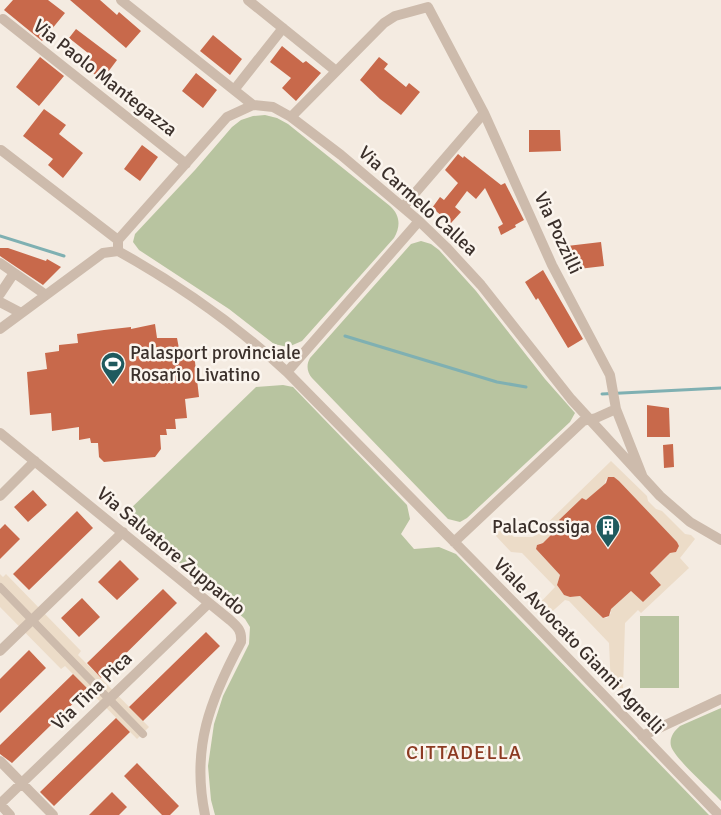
<svg xmlns="http://www.w3.org/2000/svg" width="721" height="815" font-family="Signika,sans-serif">
  <style>
    .green { fill: #b8c4a0 }
    .plaza { fill: #ecdcc8; fill-rule: evenodd }
    .lines { fill: none; stroke-linecap: round; stroke-linejoin: round }
    .stream { stroke: #7fb0b2; stroke-width: 3 }
    .building { fill: #c8694b }
    .pedestrian { stroke: #cdbbac; stroke-width: 8 }
    .minor { stroke: #cdbbac; stroke-width: 10 }
    .labels { text-anchor: middle; dominant-baseline: central; stroke-width: 5; stroke-linejoin: round; paint-order: stroke }
    .street-label { font-size: 19px; fill: #3b302b; stroke: #fbf5ee }
    .poi-label { font-size: 19px; fill: #3b302b; stroke: #fbf5ee; text-anchor: start }
    .neighbourhood-label { font-size: 20px; letter-spacing: 1px; fill: #8c3b22; stroke: #fbf5ee }
  </style>
  <rect width="100%" height="100%" fill="#f4ebe1"/>
  <path class="green" d="M265,115L277,118L288,124L390,206C400,215 401,226 394,238L302,341L288,347L274,344L229,309L139,250L133,242L135,234L195,170L232,127L241,120L253,116Z
    M421,241L431,244L439,250L476,291L545,379L575,413L570,422L467,518L460,522L448,519L312,378C307,372 306,365 310,358L411,244Z
    M283,385L293,387L407,505L410,519L401,534L414,549L439,547L456,554L709,815H215L211,800L208,766L214,724L223,696L249,644L250,627L245,619L124,515L256,387Z
    M640,616H679V688H640Z
    M721,708V801C711,790 674,758 671,746C669,738 674,731 680,726Z"/>
  <path class="plaza" d="M611,461L647,496L648,501L656,509L662,511L685,534L691,535L695,539L680,558L689,568L641,613L638,610L625,623L623,688H611L609,643L569,601L565,600L546,617L536,607L555,587L522,553L511,552L496,536V531L508,532L514,537H533ZM608,477H614L619,481L677,542L679,546L676,552L667,553L668,555L650,573L661,585L643,602L631,591L613,607L610,605L609,607L611,613L607,618H603L580,596L570,597L564,595L557,585L560,575L536,549L537,545L541,543H545L563,523L560,519L582,498L586,500L607,487L605,481Z
    M0,574L3,577L6,574L81,651L78,655L149,727L137,739L65,666L61,669L0,607Z"/>
  <g class="lines">
    <path class="stream" d="M0,236L64,256
      M345,336L497,382L526,387
      M602,394L721,388"/>
  </g>
  <path class="building" d="M13,0H48L65,13L42,41L4,10Z
    M70,0H100L117,15L119,12L141,31L126,48Z
    M76,29L117,60L102,80L80,63L88,53L69,38Z
    M213,35L242,59L230,75L200,51Z
    M282,46L303,63L306,61L321,73L296,101L282,88L291,78L270,62Z
    M40,57L64,76L39,106L16,87Z
    M379,57L388,64L384,69L406,87L409,83L420,92L401,115L380,99L360,80Z
    M196,73L217,90L203,108L182,91Z
    M44,109L66,125L59,134L83,153L63,178L48,165L53,159L23,136Z
    M529,130H560L561,151L529,152Z
    M142,145L158,157L140,181L124,169Z
    M458,154L463,158L464,156L501,185L505,183L524,220L515,225L516,227L501,235L498,227L503,224L485,188L476,199L467,191L455,207L461,212L451,223L432,208L440,197L444,200L458,183L445,170Z
    M601,242L604,266L570,270L567,246Z
    M0,248H8L46,261L47,259L61,267L43,285L0,256Z
    M543,270L583,339L568,348L538,298L536,300L525,282Z
    M155,324L157,338H177L180,354L194,353L199,397L185,399L187,418L175,419L176,429H166L167,435H160L161,449L155,457L104,462L99,457L98,443H91L90,438L79,440V427L52,431L51,413L30,415L27,372L47,369L45,353L59,351V345L78,343L77,334L104,330L131,327V329Z
    M647,405L669,408L670,437H647Z
    M673,444L674,467L664,468L663,445Z
    M608,477H614L619,481L677,542L679,546L676,552L670,553L650,573L661,585L643,602L631,591L611,609L609,616L603,618L580,596L570,597L564,595L557,585L560,575L536,549L537,545L543,543L563,523L559,520L582,498L586,500L606,483Z
    M33,490L47,505L28,522L14,507Z
    M77,511L93,528L29,590L13,574Z
    M5,524L20,539L0,559V529Z
    M120,560L139,579L117,600L98,582Z
    M163,589L177,603L101,678L87,663Z
    M82,598L100,617L79,637L61,618Z
    M206,632L220,646L143,721L129,707Z
    M29,650L46,668L0,713V679Z
    M73,674L88,689L12,763L0,754V745Z
    M116,718L130,732L54,806L40,792Z
    M137,763L179,806L170,815H162L124,776Z
    M112,792L127,807L119,815H89Z"/>
  <g class="lines">
    <path class="pedestrian" d="M0,587L143,734"/>
    <path class="minor" d="M121,0L253,105
      M248,0L336,71
      M3,19L186,164
      M234,90L283,28
      M291,117L384,23L395,16L428,7L484,113L552,265L610,375L616,409L642,475
      M1,150L118,240
      M403,207L484,113
      M118,251V240L227,117L253,105L273,107L291,117L341,155L419,221L446,247L481,285L571,399L660,496L690,522L721,540
      M118,251C179,285 236,325 287,372L532,621L719,815
      M0,263L46,295
      M0,294L14,273
      M0,302L21,313
      M0,329L103,253L118,251
      M287,372L419,221
      M0,433L230,620C238,627 242,631 241,642C210,700 191,748 205,815
      M0,496L35,461
      M454,542L583,421L596,418L616,409
      M0,651L123,532
      M642,736L721,699
      M0,761L53,815
      M0,804L209,603
      M0,804L10,815"/>
  </g>
  <defs>
    <symbol id="stadium-pin" viewBox="-11 -11 22 30"><path d="M0 17L-7.5 6A9.5 9.5 0 1 1 7.5 6Z" fill="#1f5a5e" stroke="#fbf5ee"/><path d="M0-5a6.5 5 0 1 0 0 10a6.5 5 0 1 0 0-10ZM-3.5-1.8h7v3.6h-7Z" fill="#fff"/></symbol>
    <symbol id="building-pin" viewBox="-11 -11 22 30"><path d="M0 17L-7.5 6A9.5 9.5 0 1 1 7.5 6Z" fill="#1f5a5e" stroke="#fbf5ee"/><path d="M-4-6H4V6H1V3H-1V6H-4ZM-2.5-4.3h1.7v1.8h-1.7ZM.8-4.3h1.7v1.8H.8ZM-2.5-1h1.7V.8h-1.7ZM.8-1h1.7V.8H.8Z" fill="#fff"/></symbol>
  </defs>
  <g fill-rule="evenodd">
    <use href="#stadium-pin" x="99" y="350" width="28" height="38"/>
    <use href="#building-pin" x="594" y="513" width="28" height="38"/>
  </g>
  <g class="labels">
    <g class="street-label">
      <text transform="translate(105 78) rotate(38)">Via Paolo Mantegazza</text>
      <text transform="translate(418 201) rotate(42)">Via Carmelo Callea</text>
      <text transform="translate(558 233) rotate(65)">Via Pozzilli</text>
      <text transform="translate(171 551) rotate(40)">Via Salvatore Zuppardo</text>
      <text transform="translate(579 646) rotate(46)">Viale Avvocato Gianni Agnelli</text>
      <text transform="translate(92 691) rotate(-44)">Via Tina Pica</text>
    </g>
    <g class="poi-label">
      <text x="130" y="353">Palasport provinciale<tspan x="130" dy="22">Rosario Livatino</tspan></text>
      <text x="590" y="527" text-anchor="end">PalaCossiga</text>
    </g>
    <g class="neighbourhood-label">
      <text x="464" y="752">CITTADELLA</text>
    </g>
  </g>
</svg>
